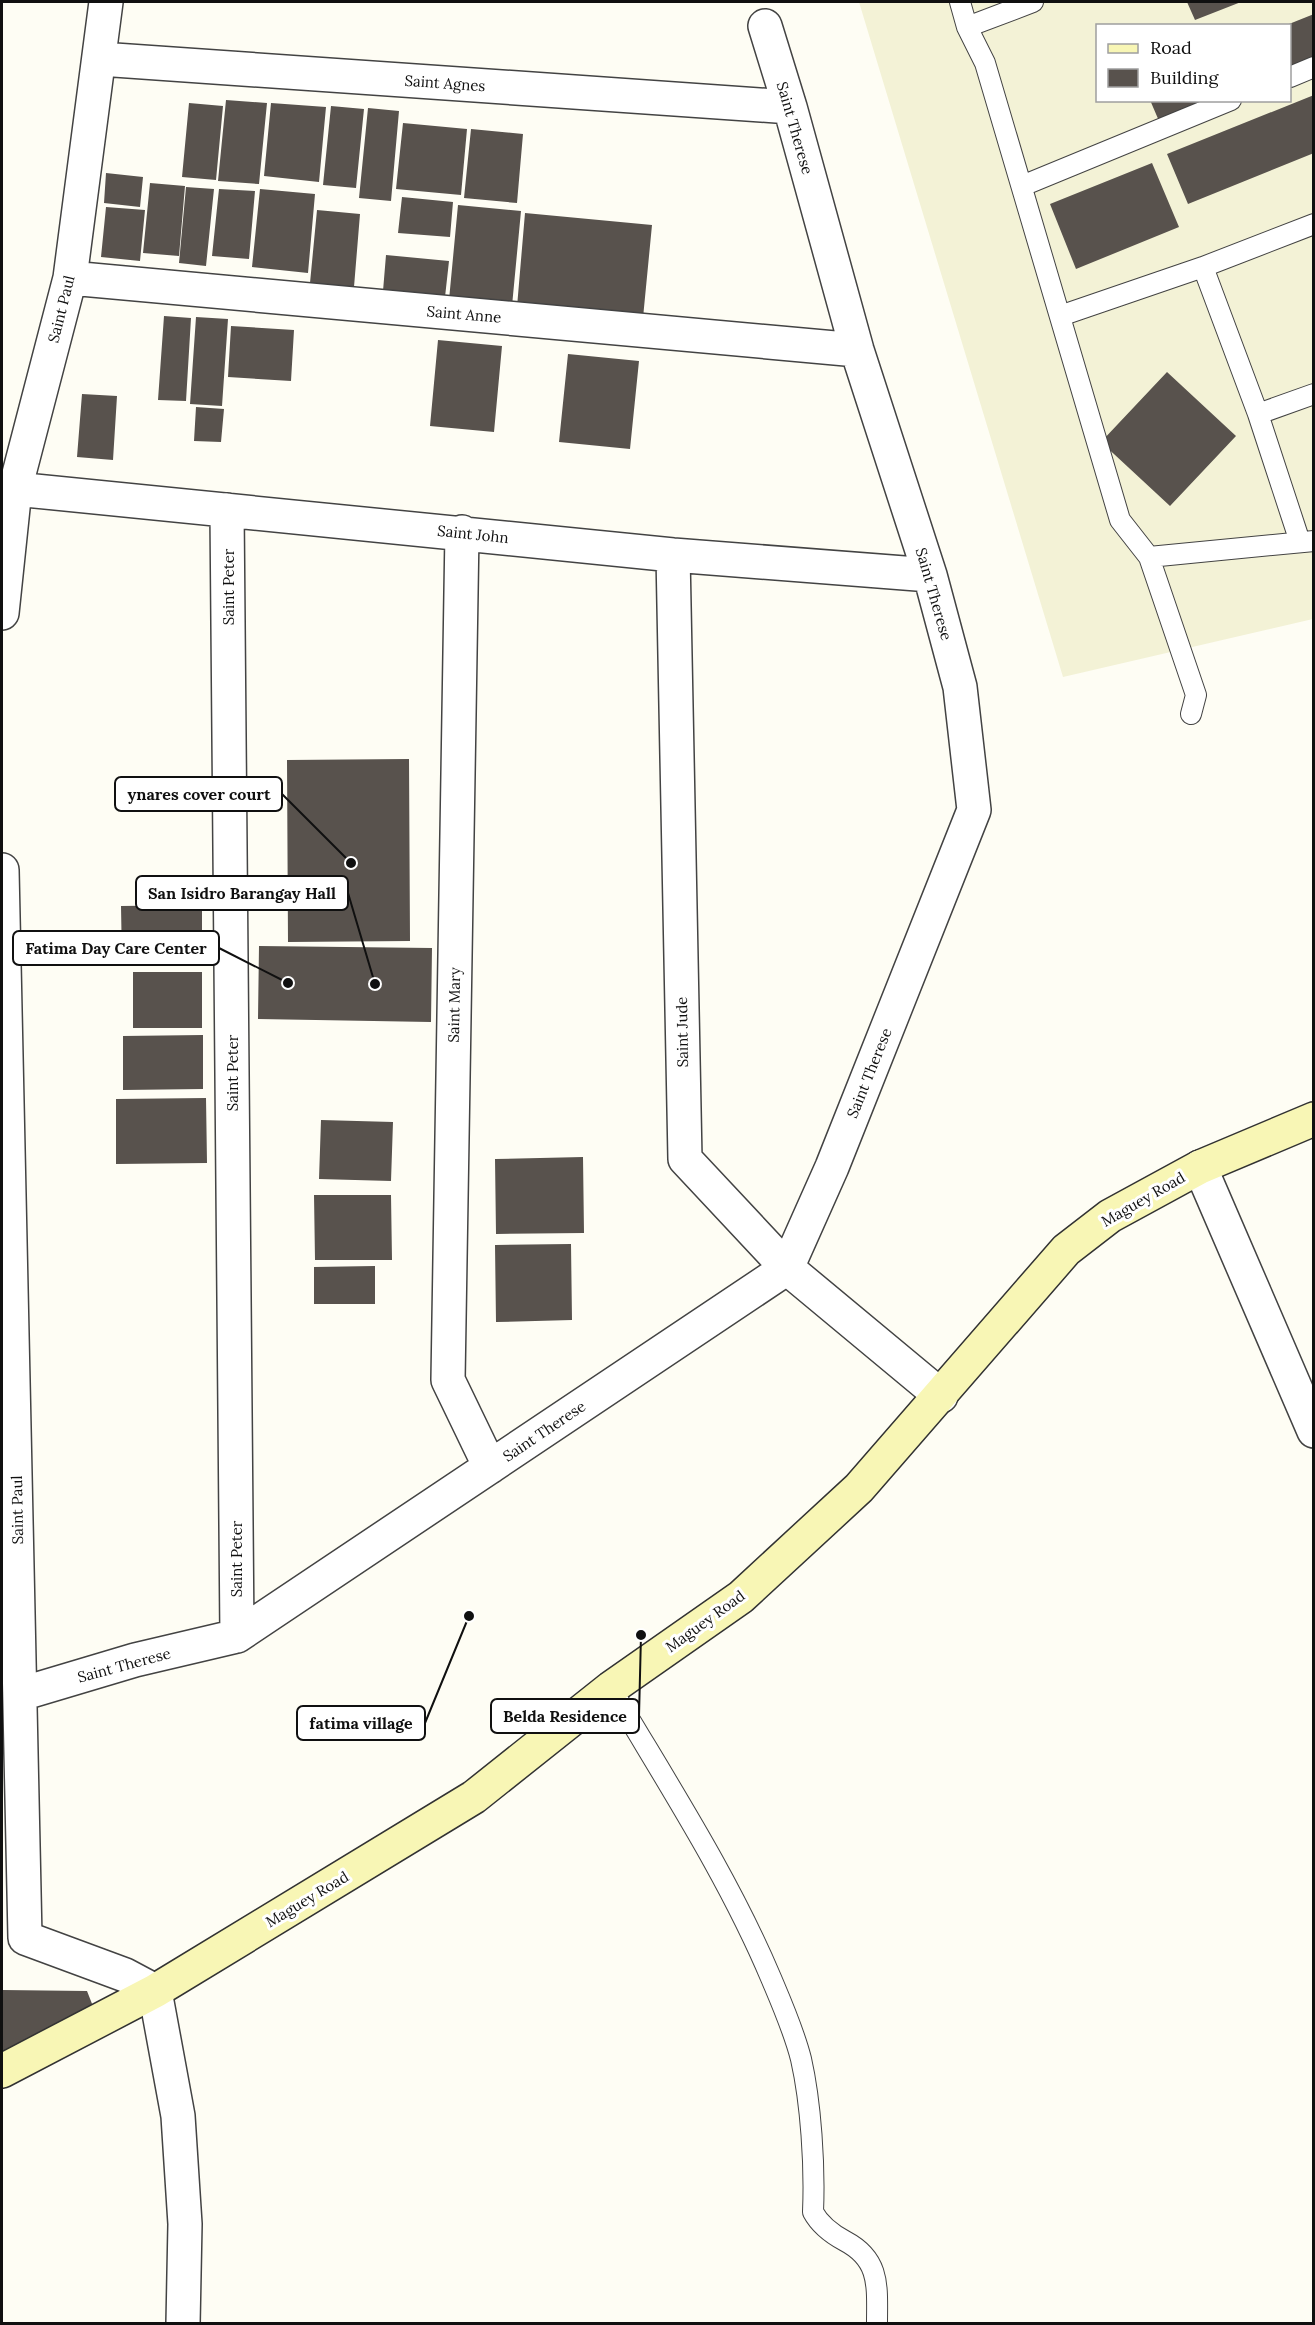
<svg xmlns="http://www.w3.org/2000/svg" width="1315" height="2325" font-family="Lora,serif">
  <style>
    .farmland { fill: #f3f2d6; fill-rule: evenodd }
    .building { fill: #58524d }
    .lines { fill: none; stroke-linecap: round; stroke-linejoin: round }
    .lane-casing { stroke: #434343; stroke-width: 22 }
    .street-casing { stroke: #434343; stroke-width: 36 }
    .secondary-casing { stroke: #323232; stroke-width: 36 }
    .lane { stroke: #fff; stroke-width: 20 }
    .street { stroke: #fff; stroke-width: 33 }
    .secondary { stroke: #f8f6b5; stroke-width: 33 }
    .labels { text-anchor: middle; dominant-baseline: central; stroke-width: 6; stroke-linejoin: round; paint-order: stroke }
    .street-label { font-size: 15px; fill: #101010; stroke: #fff }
    .leader { fill: none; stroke: #101010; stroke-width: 2 }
    .callout-dot { fill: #101010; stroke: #fff; stroke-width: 2 }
    .callout { fill: #fff; stroke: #101010; stroke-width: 2 }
    .callout-label { font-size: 16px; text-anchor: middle; font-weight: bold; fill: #101010 }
  </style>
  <rect width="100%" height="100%" fill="#fefdf4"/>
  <path class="farmland" d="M859,2H1313V619L1063,677ZM1098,26H1290V100H1098Z"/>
  <path class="building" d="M1187,2H1241L1195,20Z
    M1314,14V58L1290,68V26H1284Z
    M1314,95V153L1188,204L1167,154Z
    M226,100L267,103L259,184L218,181Z
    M1150,100H1209L1159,121Z
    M189,103L223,106L216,180L182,177Z
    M271,103L326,107L319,182L264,176Z
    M331,106L364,109L356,188L323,185Z
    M368,108L399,111L391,201L359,198Z
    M403,123L467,129L461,195L396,189Z
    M471,129L523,134L517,203L464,198Z
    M1152,163L1179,227L1076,269L1050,204Z
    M106,173L143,177L140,207L104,203Z
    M150,183L185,186L179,256L143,253Z
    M186,187L214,189L206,266L179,263Z
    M219,189L255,191L249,259L212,256Z
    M260,189L315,194L308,273L252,267Z
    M402,197L453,202L450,237L398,233Z
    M458,205L521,211L512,306L449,300Z
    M106,207L145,210L140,261L101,257Z
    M317,210L360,214L354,287L310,283Z
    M525,213L652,225L643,318L517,307Z
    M386,255L449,261L445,297L383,291Z
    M164,316L191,318L186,401L158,400Z
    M196,317L228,319L222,406L190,404Z
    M231,326L294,330L291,381L228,377Z
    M438,340L502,346L494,432L430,426Z
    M568,354L639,361L630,449L559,442Z
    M1167,372L1236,436L1170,506L1101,442Z
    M82,394L117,396L113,460L77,457Z
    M196,407L224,409L221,442L194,441Z
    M409,759L410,941L288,942L287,760Z
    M202,905V961L122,962L121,906Z
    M259,946L432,948L431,1022L258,1019Z
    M133,972H202V1028H133Z
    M203,1035V1089L123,1090V1036Z
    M206,1098L207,1163L116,1164V1099Z
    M321,1120L393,1122L391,1181L319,1179Z
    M583,1157L584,1233L496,1234L495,1159Z
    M314,1195H391L392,1260H315Z
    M571,1244L572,1320L496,1322L495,1245Z
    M375,1266V1304H314V1267Z
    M2,1990L87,1991L98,2019L2,2060Z"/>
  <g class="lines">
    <defs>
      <path id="lane" d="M960,2L967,27L985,63L1120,520L1149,557L1314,541
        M967,27L1033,2
        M1290,77L1314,67
        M1022,186L1231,100
        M1203,267L1314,224
        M1060,316L1203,267L1258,414L1314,394
        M1258,414L1300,542
        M1149,557L1196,695L1191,714
        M611,1688C667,1783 728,1876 771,1978C782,2004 794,2031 801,2059C811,2103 815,2166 813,2212C820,2225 832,2234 845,2241C881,2260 877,2287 877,2324"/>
      <path id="street" d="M100,59L790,107
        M70,278L857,350
        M15,489L673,555L930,575
        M227,510L237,1636
        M462,532L448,1380L490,1467
        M673,555L685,1159L787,1268L941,1396
        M2,613L15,489L70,278L106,2
        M2,870L25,1938L125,1975L155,1991L178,2116L185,2224L183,2324
        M1200,1167L1314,1431
        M21,1694L135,1660L237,1636L787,1268L832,1167L974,810L960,687L930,575L857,350L790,107L765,26"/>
      <path id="secondary" d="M2,2071L155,1991L474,1797L611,1688L741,1597L859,1488L1066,1250L1110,1216L1200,1167L1314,1119"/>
    </defs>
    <use href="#lane" class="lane-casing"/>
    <use href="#street" class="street-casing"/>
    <use href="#secondary" class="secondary-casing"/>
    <use href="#lane" class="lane"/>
    <use href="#street" class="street"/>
    <use href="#secondary" class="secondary"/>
  </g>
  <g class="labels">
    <g class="street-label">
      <text transform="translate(445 83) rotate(4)">Saint Agnes</text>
      <text transform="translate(795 128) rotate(74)">Saint Therese</text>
      <text transform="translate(61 309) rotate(-76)">Saint Paul</text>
      <text transform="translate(464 314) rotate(5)">Saint Anne</text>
      <text transform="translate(473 534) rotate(6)">Saint John</text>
      <text transform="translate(228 587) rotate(-90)">Saint Peter</text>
      <text transform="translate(934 594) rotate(74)">Saint Therese</text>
      <text transform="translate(454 1005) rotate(-89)">Saint Mary</text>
      <text transform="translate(682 1032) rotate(-91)">Saint Jude</text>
      <text transform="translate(232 1073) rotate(-90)">Saint Peter</text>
      <text transform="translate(869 1073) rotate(-68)">Saint Therese</text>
      <text transform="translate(1143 1199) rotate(-30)">Maguey Road</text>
      <text transform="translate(544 1431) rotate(-34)">Saint Therese</text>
      <text transform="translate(17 1510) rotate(-91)">Saint Paul</text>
      <text transform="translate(236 1559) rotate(-90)">Saint Peter</text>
      <text transform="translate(705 1621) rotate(-36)">Maguey Road</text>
      <text transform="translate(124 1665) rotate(-15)">Saint Therese</text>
      <text transform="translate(307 1899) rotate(-31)">Maguey Road</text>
    </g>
  </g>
  <path class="leader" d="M351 863L282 794M375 984L348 893M288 983L219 948M641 1635L639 1716M469 1616L425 1723"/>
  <g class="callout-dot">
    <circle cx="351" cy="863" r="6"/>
    <circle cx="375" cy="984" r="6"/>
    <circle cx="288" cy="983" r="6"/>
    <circle cx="641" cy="1635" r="6"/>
    <circle cx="469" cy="1616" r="6"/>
  </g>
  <g class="callout">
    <rect x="115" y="777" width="167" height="34" rx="6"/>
    <rect x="136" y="876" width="212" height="34" rx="6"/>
    <rect x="13" y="931" width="206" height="34" rx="6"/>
    <rect x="491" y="1699" width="148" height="34" rx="6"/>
    <rect x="297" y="1706" width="128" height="34" rx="6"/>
  </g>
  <g class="callout-label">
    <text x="199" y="800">ynares cover court</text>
    <text x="242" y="899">San Isidro Barangay Hall</text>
    <text x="116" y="954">Fatima Day Care Center</text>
    <text x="565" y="1722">Belda Residence</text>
    <text x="361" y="1729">fatima village</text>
  </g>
  <rect width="1315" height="2325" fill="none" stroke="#101010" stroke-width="6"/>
  <rect x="1096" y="24" width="195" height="78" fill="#ffffff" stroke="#9f9f9f" stroke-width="1.5"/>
  <rect x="1108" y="44" width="30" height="9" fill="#f8f6b5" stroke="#9f9f9f" stroke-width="1.5"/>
  <text x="1150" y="54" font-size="18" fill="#101010">Road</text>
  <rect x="1108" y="69" width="30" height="18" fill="#58524d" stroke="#9f9f9f" stroke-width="1.5"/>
  <text x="1150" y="84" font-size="18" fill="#101010">Building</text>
</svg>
